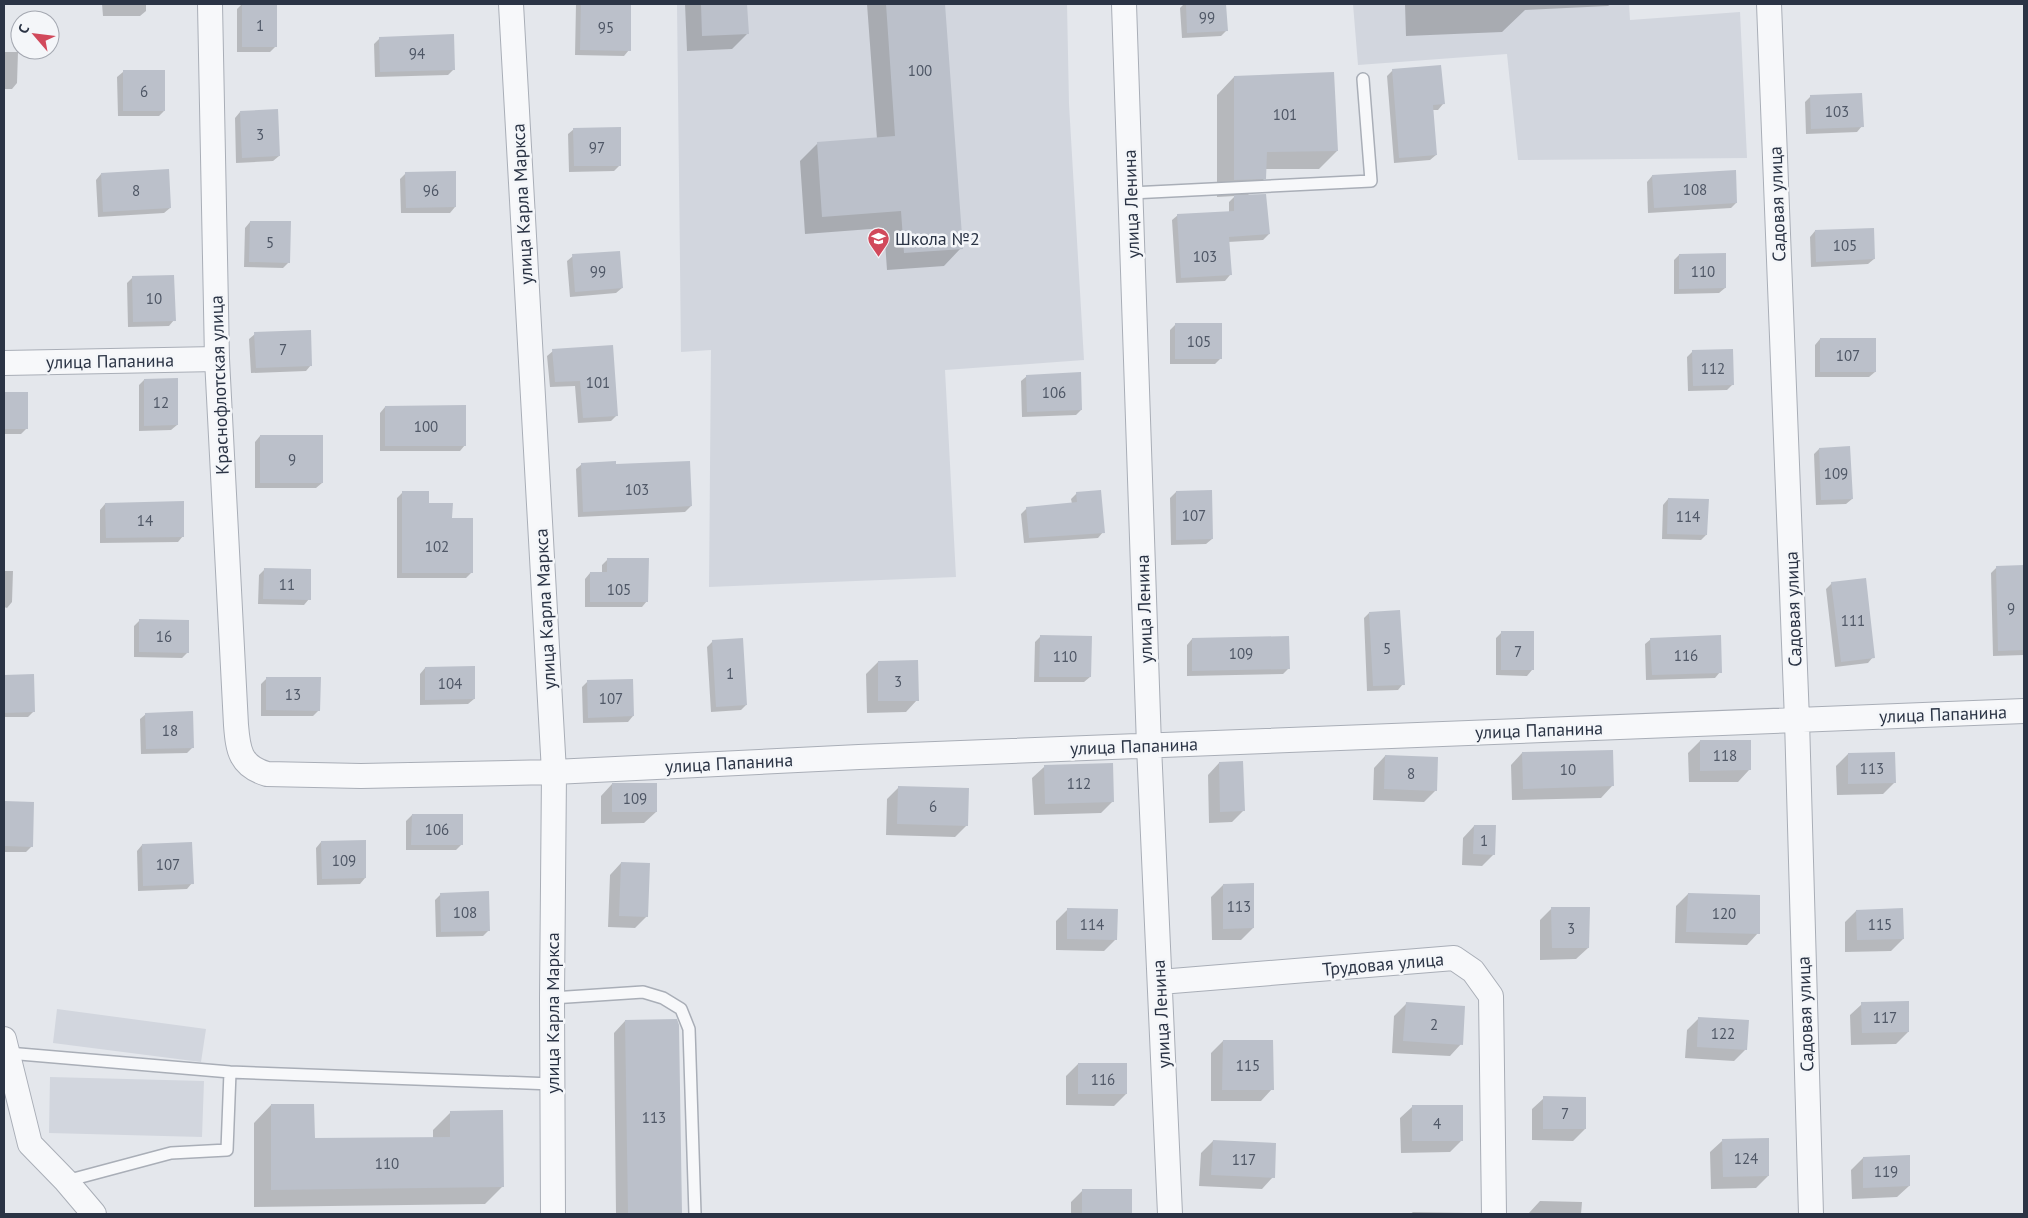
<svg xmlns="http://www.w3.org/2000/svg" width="2028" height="1218" font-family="'PT Sans',sans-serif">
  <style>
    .built { fill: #d2d6de }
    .shadow { fill: #0003 }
    .building { fill: #bbc0ca }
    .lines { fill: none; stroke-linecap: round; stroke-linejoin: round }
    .service-casing { stroke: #a9aeb7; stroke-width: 14 }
    .minor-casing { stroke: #a9aeb7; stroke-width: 26 }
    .service { stroke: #f7f8fa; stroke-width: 11 }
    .minor { stroke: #f7f8fa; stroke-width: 24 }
    .labels { text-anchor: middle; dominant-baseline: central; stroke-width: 5; stroke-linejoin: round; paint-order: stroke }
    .number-label { font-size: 15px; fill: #4f5766 }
    .street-label { font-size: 18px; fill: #2b3445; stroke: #f4f6f9 }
    .poi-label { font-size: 18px; fill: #2b3445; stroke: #f4f6f9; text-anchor: start }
  </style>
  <rect width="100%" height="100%" fill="#e4e7ec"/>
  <path class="built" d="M677,4H1067L1069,104L1084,360L945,370L956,577L709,587L711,350L681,352Z
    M1353,4H1629L1630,20L1740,12L1747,158L1518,160L1507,54L1358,65Z
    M57,1009L206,1029L201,1062L53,1043Z
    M50,1077L204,1081L202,1137L49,1133Z"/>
  <path class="shadow" d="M102,4H146V11L140,16H103Z
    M242,4H276V46L270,52H237V9Z
    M576,4H630L629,50L624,56L575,55Z
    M685,4H746L747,34L732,49L687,51Z
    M867,4H943L961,248L944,266L887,270L884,228L805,234L800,161L818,143L877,139Z
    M1184,4H1225L1227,30L1221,36L1182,38L1180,8Z
    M1405,4H1611L1608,6L1525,10L1502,32L1406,36Z
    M380,38L454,69L448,75L375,77L374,44Z
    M4,52H18L17,83L12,89H4Z
    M1393,70L1443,104L1438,110H1432L1436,155L1430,160L1394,163L1387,76Z
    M123,72L164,111L159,116H118L117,77Z
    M1234,77L1337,151L1319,169H1265V178L1247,196L1269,234L1263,240L1228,242L1230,275L1225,281L1176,283L1172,220L1178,215L1229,212V202L1235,196L1217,197V95Z
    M1810,97L1862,126L1857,132L1806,134L1805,102Z
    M240,112L279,156L273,161L236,163L235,118Z
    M574,129L620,165L614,171L569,172L568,134Z
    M406,173L455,207L450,213H401L400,179Z
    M101,174L170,208L164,213L98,217L96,180Z
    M1652,176L1736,203L1731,208L1648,213L1647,182Z
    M250,222L289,262L283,268L244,267L245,228Z
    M1815,231L1874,259L1868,264L1811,267L1810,237Z
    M1679,255L1725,288L1719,293L1674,294V260Z
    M573,256L622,288L616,293L570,297L567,261Z
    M133,277L174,320L169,326L128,327L127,283Z
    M1175,325L1221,358L1215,364H1170V330Z
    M255,334L311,365L306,371L251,373L249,339Z
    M1820,339L1875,372L1869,377H1815V345Z
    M553,351L617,415L611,421L578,423L575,386L550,387L547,356Z
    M1693,351L1733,384L1727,390L1688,391L1687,357Z
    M1027,376L1081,410L1076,415L1022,417L1021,381Z
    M144,380L177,425L171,430L139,431V385Z
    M4,394H27V428L21,434H4Z
    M385,407L465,445L460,451H380V413Z
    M260,436L322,483L316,488H255V442Z
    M1819,449L1852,499L1846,504L1816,505L1814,454Z
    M582,464L615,465L691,506L685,512L578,517L576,469Z
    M1176,492L1212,539L1206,544L1171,545L1170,498Z
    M402,493L428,504L451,520L472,572L466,578H397V498Z
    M1077,493L1103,532L1098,538L1024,543L1021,514L1027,508L1072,504L1071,499Z
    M1668,499L1706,535L1701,540L1662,539L1663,505Z
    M105,504L183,536L178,542L100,543V510Z
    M608,559L647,601L642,607H585V579L590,573H602V565Z
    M2024,567V655L1993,656L1991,573L1996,568Z
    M265,569L309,599L304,605L258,604L259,575Z
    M4,571H13L12,602L7,608L4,607Z
    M1832,583L1873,657L1868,663L1835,667L1826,589Z
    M1369,613L1403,684L1398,690L1367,691L1364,618Z
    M140,620L188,652L182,658L134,657V626Z
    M1502,632L1532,670L1527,676L1496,675V638Z
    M1040,637L1090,677L1084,682H1034L1035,642Z
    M1192,639L1288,669L1283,674L1187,676V645Z
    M1651,639L1720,672L1715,678L1646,680L1645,644Z
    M713,641L746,705L741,710L711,712L707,647Z
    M878,662L917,700L906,712L867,713L866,674Z
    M425,668L474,699L468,704L420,705V674Z
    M33,676L34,711L28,717H4V677Z
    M267,678L319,710L313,716H261V684Z
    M588,681L633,716L628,722L583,723L582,687Z
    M146,714L193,747L187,753L141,754L140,719Z
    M1700,741L1749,770L1738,782H1689L1688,753Z
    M1522,753L1612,786L1601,798L1512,800L1511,765Z
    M1848,754L1895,782L1883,794L1837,795L1836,766Z
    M1385,756L1436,790L1424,802L1373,800L1374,768Z
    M1219,763L1243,811L1232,822L1209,823L1208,775Z
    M1044,767L1113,801L1101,813L1034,815L1032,778Z
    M612,784L656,812L644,823L601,824V796Z
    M899,787L967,825L955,837L886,835L887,799Z
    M4,803H33L32,846L26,852H4Z
    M412,815L462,844L456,850H406V821Z
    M1474,826L1494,854L1482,866L1462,865L1463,838Z
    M321,842L365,878L360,884L317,885L316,848Z
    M142,845L192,883L187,889L138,891L137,851Z
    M621,863L647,916L635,928L608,927L610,875Z
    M1223,885L1253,928L1241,940H1212L1211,897Z
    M441,894L489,930L483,936L436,937L435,900Z
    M1688,894L1758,933L1747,945L1675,943L1676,906Z
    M1552,908L1588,948L1576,959L1540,960V920Z
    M1068,909L1116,939L1104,951L1056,950V921Z
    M1856,911L1903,939L1891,951L1845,952V922Z
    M1406,1004L1461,1044L1450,1056L1392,1053L1394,1016Z
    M1862,1004L1908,1032L1896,1044L1851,1045L1850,1015Z
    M1699,1018L1746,1049L1734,1061L1685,1058L1687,1030Z
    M625,1021L678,1025L681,1214H616L614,1033Z
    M1223,1041L1272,1089L1261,1101H1211V1053Z
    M1078,1064L1126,1094L1114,1106L1066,1105V1076Z
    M1544,1098L1585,1129L1573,1141L1532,1140V1109Z
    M271,1105L314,1140L433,1138V1130L451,1112L502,1187L485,1204L254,1207V1123Z
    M1412,1107L1462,1140L1450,1152L1401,1153L1400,1118Z
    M1213,1141L1273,1177L1262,1189L1199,1186L1201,1153Z
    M1722,1141L1768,1176L1756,1188L1711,1189L1710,1152Z
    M1863,1158L1909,1186L1897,1197L1852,1199L1851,1170Z
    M1083,1190H1131L1130,1214H1071V1202Z
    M1540,1201L1582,1202L1581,1214H1528Z
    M1413,1212L1467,1213V1214H1410Z"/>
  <path class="building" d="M242,4H277V47H242Z
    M581,4H631V51L580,50Z
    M701,4H747L749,34L702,36Z
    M886,4H945L963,249L904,253L901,211L822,217L817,142L895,136Z
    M1186,4H1226L1228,31L1187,33Z
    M454,34L455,70L380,72L379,37Z
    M1441,65L1445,104L1433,105L1437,155L1399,158L1392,69Z
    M123,70H165V111H123Z
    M1334,72L1338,151L1267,152L1266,179L1234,180V76Z
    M1862,93L1864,127L1811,129L1810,95Z
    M278,109L280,156L242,158L240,111Z
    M621,127V166H574L573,128Z
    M169,169L171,208L103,212L101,173Z
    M1736,170L1737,203L1654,208L1652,175Z
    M456,171V207L406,208L405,172Z
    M1266,194L1270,234L1229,237L1232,275L1181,278L1177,214L1234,211V195Z
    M250,221H291L290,263L249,262Z
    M1874,228L1875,259L1816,262L1815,230Z
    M620,251L623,288L575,292L572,254Z
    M1726,253V288L1679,289V254Z
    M174,275L176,321L133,322L132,276Z
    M1175,323H1222V359H1175Z
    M311,330L312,366L256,368L254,332Z
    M1820,338H1876V372H1820Z
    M613,345L618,416L583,418L580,381L555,382L552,349Z
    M1733,349L1734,385L1693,386L1692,350Z
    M1081,372L1082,410L1027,412L1026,375Z
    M178,378V425L144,426V379Z
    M4,392H28V429H4Z
    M466,405V446H385V406Z
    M260,435H323V483H260Z
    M1850,446L1853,499L1821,500L1819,448Z
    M616,461V464L690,461L692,506L583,512L581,463Z
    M1101,490L1105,533L1029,538L1026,507L1077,502L1076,492Z
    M1212,490L1213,539L1176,540V491Z
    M402,491H429V503H453L452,518H473V573H402Z
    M1668,498L1709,499L1707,535L1667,534Z
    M184,501V537L106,538L105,503Z
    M607,558H649L648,602H590V572H607Z
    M2024,565V650L1998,651L1996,566Z
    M264,568L311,569V600L263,599Z
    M1866,578L1875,658L1841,662L1831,582Z
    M1400,610L1405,685L1373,686L1369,612Z
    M139,619L189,620V653L139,652Z
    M1501,631H1534V670H1501Z
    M1040,635L1092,636L1091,677H1039Z
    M1721,635L1722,673L1652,675L1650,638Z
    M1289,636L1290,669L1192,671V638Z
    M743,638L747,705L716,707L712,640Z
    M918,660L919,701H878V661Z
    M475,666V699L425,700V667Z
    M34,674L35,712L4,713V675Z
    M266,677H321L320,711L266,710Z
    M633,679L634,716L588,718L587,680Z
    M193,711L194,748L146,749L145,713Z
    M1700,740H1751V770L1700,771Z
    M1613,750L1614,786L1523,789L1522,752Z
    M1895,752L1896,783L1848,784V753Z
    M1385,755L1438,757L1437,791L1384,789Z
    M1243,761L1245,811L1220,812L1219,762Z
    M1113,763L1114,802L1045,804L1044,765Z
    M612,783H657V812H612Z
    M898,786L969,788L968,826L897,824Z
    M4,801L34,802L33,847L4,846Z
    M412,814H463V845H411Z
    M1474,825H1496L1495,855L1473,854Z
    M366,840V878L322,879L321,841Z
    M192,842L194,884L143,886L142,844Z
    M621,862L650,863L648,917L619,916Z
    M1254,883V928L1223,929V884Z
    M489,891L490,931L441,932L440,893Z
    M1688,893L1760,895V934L1686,932Z
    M1551,907H1590L1589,948H1552Z
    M1067,908L1118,909L1117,940L1067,939Z
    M1903,908L1904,939L1857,940L1856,910Z
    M1909,1001V1032L1862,1033L1861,1002Z
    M1406,1002L1465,1006L1463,1045L1403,1041Z
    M1698,1017L1749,1020L1747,1050L1697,1047Z
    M677,1019L679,1025L682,1214H628L625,1020Z
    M1223,1040H1273L1274,1090H1222Z
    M1078,1063H1127V1094H1078Z
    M1543,1096L1586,1097V1129H1543Z
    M271,1104H314L315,1138L450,1137V1111L503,1110L504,1187L271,1190Z
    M1412,1105H1463V1141H1412Z
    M1769,1138V1176L1723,1177L1722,1139Z
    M1213,1140L1276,1143L1275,1178L1211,1175Z
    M1910,1155V1186L1863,1188V1157Z
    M1082,1189H1132V1214H1082Z"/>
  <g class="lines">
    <defs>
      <path id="service" d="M1131,193L1371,181L1363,79
        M552,998L643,992L663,998L681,1009L689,1029L695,1214
        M8,1053L230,1072L552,1084
        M66,1181L171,1153L227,1150L230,1072"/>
      <path id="minor" d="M210,4L217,359L236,725C238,750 240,766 267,774L361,776L554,772L859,757L2024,711
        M511,4L554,772L552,998L553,1214
        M1124,4L1149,746L1170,1214
        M1769,4L1797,720L1811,1214
        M4,363L217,359
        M1160,982L1454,958L1473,971L1491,996L1494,1214
        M4,1039L30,1144L66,1181L94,1214"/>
    </defs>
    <use href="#service" class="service-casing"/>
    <use href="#minor" class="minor-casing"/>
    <use href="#service" class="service"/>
    <use href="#minor" class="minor"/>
  </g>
  <defs>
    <symbol id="school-pin" viewBox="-11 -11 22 30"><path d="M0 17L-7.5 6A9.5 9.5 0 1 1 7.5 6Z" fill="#d1495b" stroke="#f4f6f9"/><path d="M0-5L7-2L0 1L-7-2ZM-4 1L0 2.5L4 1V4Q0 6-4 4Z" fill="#fff"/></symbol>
  </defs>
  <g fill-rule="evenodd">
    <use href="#school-pin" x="866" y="226" width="25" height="34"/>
  </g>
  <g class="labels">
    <g class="number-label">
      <text x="1207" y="17">99</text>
      <text x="260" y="25">1</text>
      <text x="606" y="27">95</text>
      <text x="417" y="53">94</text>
      <text x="920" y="70">100</text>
      <text x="144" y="91">6</text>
      <text x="1837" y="111">103</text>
      <text x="1285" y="114">101</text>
      <text x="260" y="134">3</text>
      <text x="597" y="147">97</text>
      <text x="1695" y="189">108</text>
      <text x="136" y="190">8</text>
      <text x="431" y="190">96</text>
      <text x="270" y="242">5</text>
      <text x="1845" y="245">105</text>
      <text x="1205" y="256">103</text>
      <text x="598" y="271">99</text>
      <text x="1703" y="271">110</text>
      <text x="154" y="298">10</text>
      <text x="1199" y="341">105</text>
      <text x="283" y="349">7</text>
      <text x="1848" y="355">107</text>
      <text x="1713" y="368">112</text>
      <text x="598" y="382">101</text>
      <text x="1054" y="392">106</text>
      <text x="161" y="402">12</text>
      <text x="426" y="426">100</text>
      <text x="292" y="459">9</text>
      <text x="1836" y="473">109</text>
      <text x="637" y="489">103</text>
      <text x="1194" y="515">107</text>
      <text x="1688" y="516">114</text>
      <text x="145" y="520">14</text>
      <text x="437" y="546">102</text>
      <text x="287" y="584">11</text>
      <text x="619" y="589">105</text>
      <text x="2011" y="608">9</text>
      <text x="1853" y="620">111</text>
      <text x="164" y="636">16</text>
      <text x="1387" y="648">5</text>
      <text x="1518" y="651">7</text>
      <text x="1241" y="653">109</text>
      <text x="1686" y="655">116</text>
      <text x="1065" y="656">110</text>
      <text x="730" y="673">1</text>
      <text x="898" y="681">3</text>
      <text x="450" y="683">104</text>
      <text x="293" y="694">13</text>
      <text x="611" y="698">107</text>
      <text x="170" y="730">18</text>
      <text x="1725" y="755">118</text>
      <text x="1872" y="768">113</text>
      <text x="1568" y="769">10</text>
      <text x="1411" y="773">8</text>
      <text x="1079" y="783">112</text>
      <text x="635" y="798">109</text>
      <text x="933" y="806">6</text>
      <text x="437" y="829">106</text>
      <text x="1484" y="840">1</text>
      <text x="344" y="860">109</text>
      <text x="168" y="864">107</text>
      <text x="1239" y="906">113</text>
      <text x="465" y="912">108</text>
      <text x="1724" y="913">120</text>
      <text x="1092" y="924">114</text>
      <text x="1880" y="924">115</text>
      <text x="1571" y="928">3</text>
      <text x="1885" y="1017">117</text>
      <text x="1434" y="1024">2</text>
      <text x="1723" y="1033">122</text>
      <text x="1248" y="1065">115</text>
      <text x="1103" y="1079">116</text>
      <text x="1565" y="1113">7</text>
      <text x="654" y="1117">113</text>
      <text x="1437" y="1123">4</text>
      <text x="1746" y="1158">124</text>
      <text x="1244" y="1159">117</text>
      <text x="387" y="1163">110</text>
      <text x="1886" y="1171">119</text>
    </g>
    <g class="street-label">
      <text transform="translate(522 204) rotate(-93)">улица Карла Маркса</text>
      <text transform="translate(1131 204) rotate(-92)">улица Ленина</text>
      <text transform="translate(1777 204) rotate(-92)">Садовая улица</text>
      <text transform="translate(110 361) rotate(-1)">улица Папанина</text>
      <text transform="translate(219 385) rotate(-92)">Краснофлотская улица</text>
      <text transform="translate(545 609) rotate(-93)">улица Карла Маркса</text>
      <text transform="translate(1144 609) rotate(-92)">улица Ленина</text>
      <text transform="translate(1793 609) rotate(-92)">Садовая улица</text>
      <text transform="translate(1943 714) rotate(-2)">улица Папанина</text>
      <text transform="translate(1539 730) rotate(-2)">улица Папанина</text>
      <text transform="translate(1134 746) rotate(-2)">улица Папанина</text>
      <text transform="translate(729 763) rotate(-3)">улица Папанина</text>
      <text transform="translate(1383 964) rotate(-5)">Трудовая улица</text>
      <text transform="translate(552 1013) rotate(-90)">улица Карла Маркса</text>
      <text transform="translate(1161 1014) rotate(-93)">улица Ленина</text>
      <text transform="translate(1805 1014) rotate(-92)">Садовая улица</text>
    </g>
    <g class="poi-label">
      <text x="895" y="238">Школа №2</text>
    </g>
  </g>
  <rect width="2028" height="1218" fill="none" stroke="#2b3445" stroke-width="10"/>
  <g transform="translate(35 35) rotate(298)"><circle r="24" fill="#f4f6f9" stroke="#a4a8b1"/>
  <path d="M0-4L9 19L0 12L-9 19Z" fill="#d1495b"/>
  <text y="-8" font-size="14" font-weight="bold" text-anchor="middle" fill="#2b3445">С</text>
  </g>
</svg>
